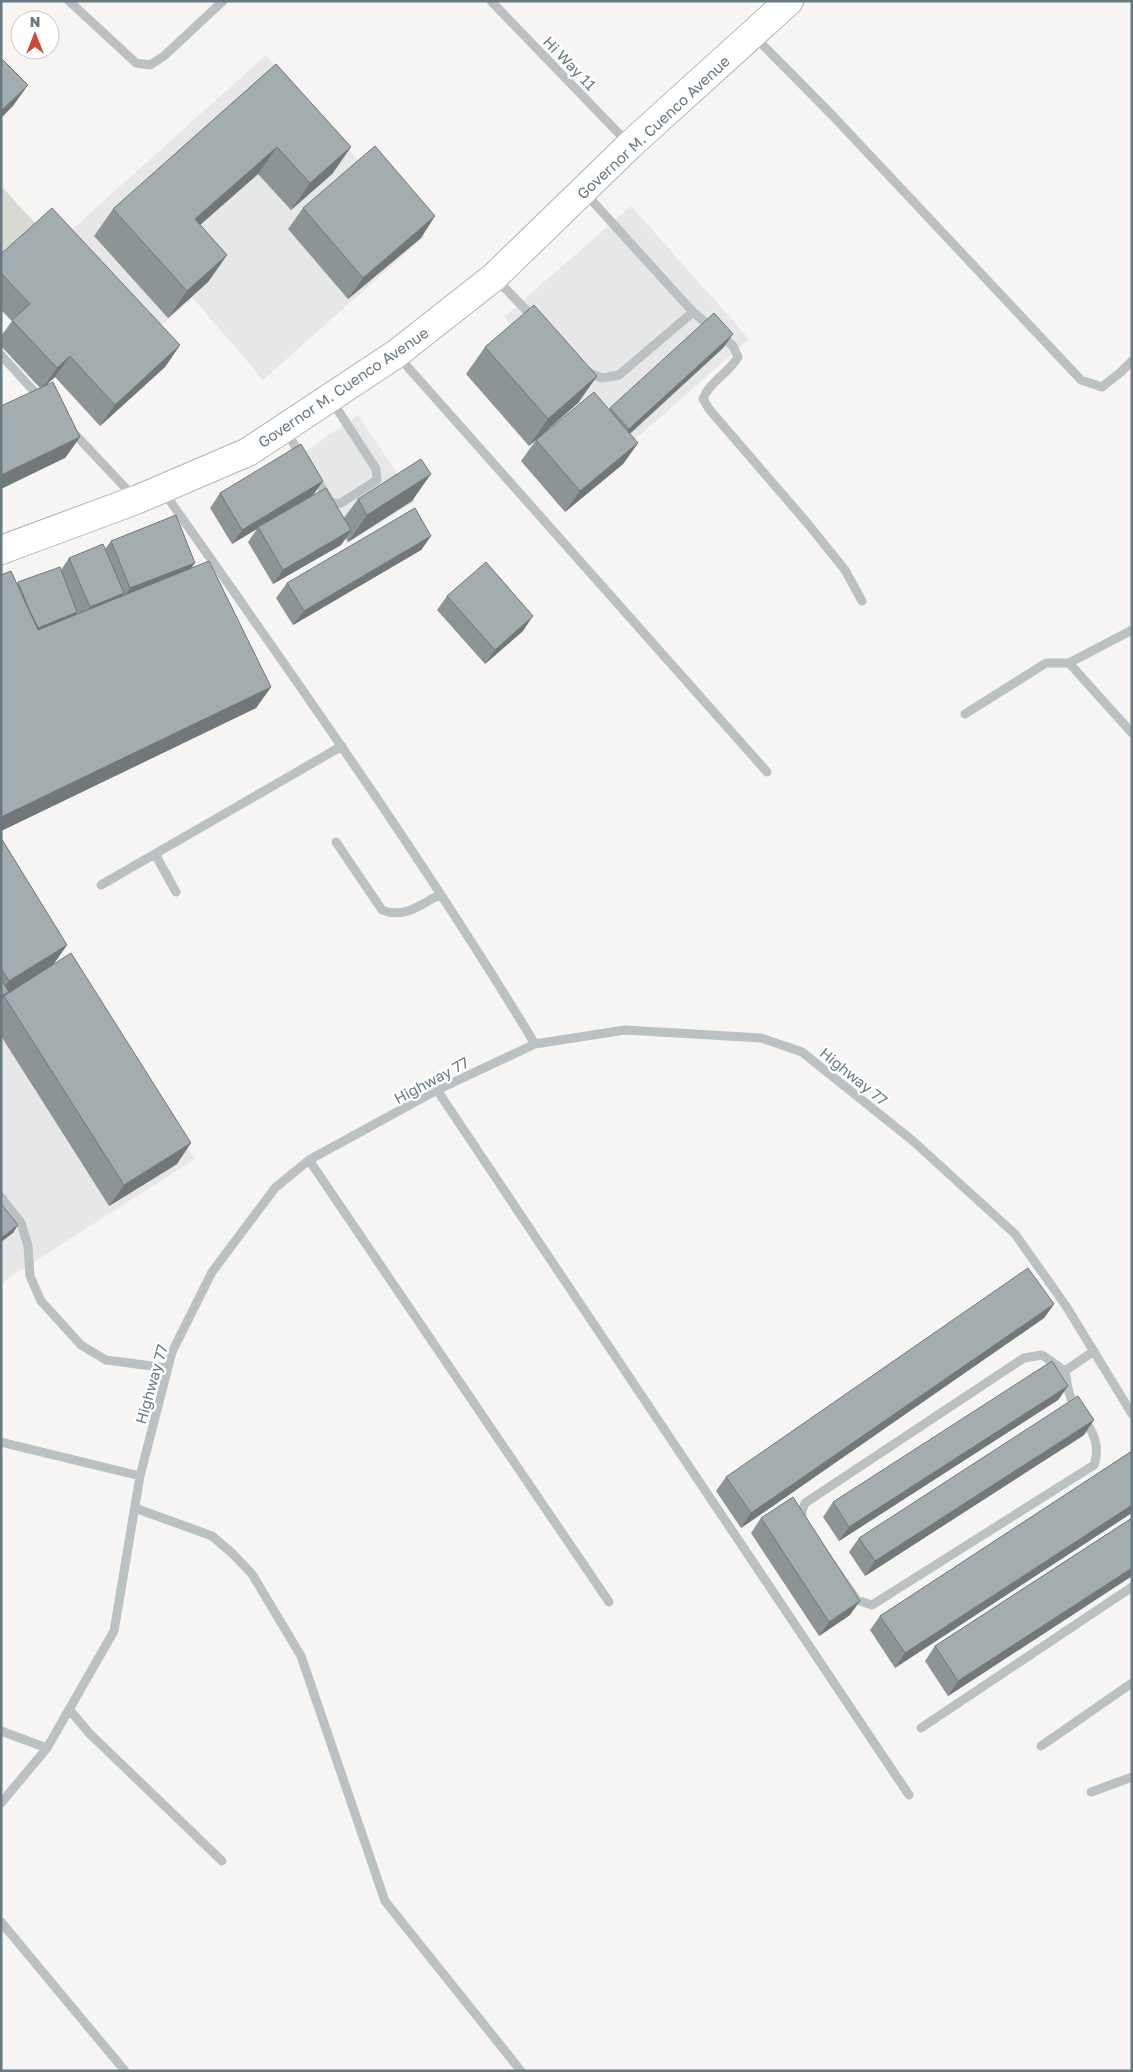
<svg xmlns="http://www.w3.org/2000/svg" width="1133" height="2072" font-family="'Golos Text',sans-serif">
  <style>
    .built { fill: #e6e7e6 }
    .green { fill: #d6dad2 }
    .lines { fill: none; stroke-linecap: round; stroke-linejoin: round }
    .major-casing { stroke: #afb4b7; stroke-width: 30 }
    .minor { stroke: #bbc0c2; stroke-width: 9 }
    .major { stroke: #fff; stroke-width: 28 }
    .wall { fill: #8c9496 }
    .shaded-wall { fill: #72787a }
    .building { fill: #a3acaf; stroke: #72787a }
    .labels { text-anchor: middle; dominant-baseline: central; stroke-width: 5; stroke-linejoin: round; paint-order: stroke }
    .street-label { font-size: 15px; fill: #687981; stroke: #fff }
  </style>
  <rect width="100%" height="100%" fill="#f6f5f3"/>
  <path class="built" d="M266,55L425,236L263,380L193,298L155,331L67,234Z
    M631,206L749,339L622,451L504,317Z
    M358,415L416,501L347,544L291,461Z
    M1,881L55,966L195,1159L1,1283Z"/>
  <path class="green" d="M1,186L36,224L1,256Z"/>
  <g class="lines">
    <defs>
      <path id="major" d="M1,550L136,500L248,452L396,354L494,277L630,145L789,1"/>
    </defs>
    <use href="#major" class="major-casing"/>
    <path class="minor" d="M69,1L136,63L150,65L164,56L223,1
      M491,1L628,143
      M755,37L832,115L1081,380L1102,387L1121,372L1132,361
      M585,193L693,312L733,346L738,357C729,373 710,381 703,399L709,409L808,524L845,570L862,601
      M496,279L534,318
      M1,355L41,399
      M398,356L767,772
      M587,372L602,378L619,375L693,312
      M71,430L134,497
      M286,431L301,456
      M314,475L330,501L335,504L341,503L377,480L376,469L332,401
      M163,491C291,673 420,854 535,1044
      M1069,663L1132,733
      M965,714L1046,663H1069L1132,630
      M336,842L382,910C404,919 420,905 439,895
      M155,854L176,892
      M101,885L342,746
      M437,1090L909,1795
      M309,1160L609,1602
      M1,1197L21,1223L28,1246L30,1276L41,1301L81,1345L106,1360L167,1368
      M1042,1355L1065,1371C1067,1380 1067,1390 1071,1398C1083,1420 1104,1438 1094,1465L872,1605L857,1600L802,1522V1511L805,1503L1024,1358Z
      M1065,1371L1094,1351
      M1,1442L140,1476
      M135,1508L212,1536L232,1553L252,1574L301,1656L385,1901L521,2071
      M69,1709L89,1733L222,1861
      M921,1728L1132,1587
      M1,1731L47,1748
      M1041,1746L1132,1683
      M1091,1792L1132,1777
      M1,1803L47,1748L114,1631L140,1476L172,1352L212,1272L275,1188L309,1160L437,1090L535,1044L625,1030L761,1038L802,1052L913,1141L1015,1234L1066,1306L1132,1414
      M1,1922L125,2071"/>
    <use href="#major" class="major"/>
  </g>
  <path class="wall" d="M276,64L351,147L332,174L291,210L258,174L200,225L227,255L208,282L168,318L94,236L113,209Z
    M303,208L421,238L348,299L288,229Z
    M1,254L180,345L165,367L100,426L55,377L47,384L80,437L65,458L40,388L1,346V336L12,321L1,310Z
    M733,334L723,348L630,434L638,443L623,464L565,512L521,461L536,440L609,409Z
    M485,347L597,376L578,403L529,446L466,374Z
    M323,481L313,495L291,508L344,518L358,499L412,501L348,542L346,538L341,545L273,584L248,542L257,529L232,544L210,508L220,493Z
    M431,536L421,550L293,625L276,598L287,583Z
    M111,541L195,563L191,568L271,687L256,708L1,831V575L17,584L18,582L61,570L69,558L105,549Z
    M447,596L523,631L485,664L437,610Z
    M1,838L67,945L53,965L177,1164L109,1206L1,1036Z
    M1054,1304L1044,1318L741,1528L716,1491L726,1477Z
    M1068,1386L1058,1400L839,1541L823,1517L833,1502Z
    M1084,1435L865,1576L849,1552L859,1538Z
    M1132,1451L895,1668L870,1630L880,1616Z
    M761,1518L850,1615L819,1636L751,1533Z
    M1132,1518V1576L948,1696L925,1661L935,1646Z"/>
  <path class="shaded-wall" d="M28,85L13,106L1,118V111Z
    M277,147L258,174L176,246L195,219Z
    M351,147L332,174L291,210L310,183Z
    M435,216L421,238L348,299L363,278Z
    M227,255L208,282L168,318L187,291Z
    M733,334L723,348L619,443L629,429Z
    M180,345L165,367L100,426L115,405Z
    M70,356L55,377L42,389L57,368Z
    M597,376L578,403L529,446L548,419Z
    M80,437L65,458L1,489V475Z
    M638,443L623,464L565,512L580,491Z
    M431,474L412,501L348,542L367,515Z
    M323,481L313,495L259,528L258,527L257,529L232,544L242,530Z
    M351,530L341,545L273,584L283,570Z
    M431,536L421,550L293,625L304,611Z
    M195,563L184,577L119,603L130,588Z
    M124,593L113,608L80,621L90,607Z
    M77,612L67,627L26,643L36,629Z
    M533,616L523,631L485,664L495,650Z
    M271,687L256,708L1,831V817Z
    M67,945L52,966L4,996L1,1000V992L9,981Z
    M191,1143L177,1164L109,1206L124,1185Z
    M18,1225L13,1233L1,1242V1238Z
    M1054,1304L1044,1318L741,1528L751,1513Z
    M1068,1386L1058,1400L839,1541L849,1527Z
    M1094,1420L1084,1435L865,1576L875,1561Z
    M1132,1505V1513L895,1668L905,1653Z
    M1132,1568V1576L948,1696L958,1681Z
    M860,1601L850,1615L819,1636L829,1622Z"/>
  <path class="building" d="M1,58L28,85L1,111Z
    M276,64L351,147L310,183L277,147L195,219L227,255L187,291L113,209Z
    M375,146L435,216L363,278L303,208Z
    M52,208L180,345L115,405L70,356L57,368L12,320L30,304L1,273V254Z
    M534,305L597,376L548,419L485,347Z
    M714,313L733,334L629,429L610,408Z
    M53,382L80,437L1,475V406Z
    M594,392L638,443L580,491L536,440Z
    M301,444L323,481L242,530L220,493Z
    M421,459L431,474L367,515L358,499Z
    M326,488L351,530L283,570L258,527Z
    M415,508L431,536L304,611L287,583Z
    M176,515L195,563L130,588L111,541Z
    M103,544L124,593L90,607L69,558Z
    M209,561L271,687L1,817V575L11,571L38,630Z
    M486,562L533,616L495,650L447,596Z
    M60,567L77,612L38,628L28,607L18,582Z
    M1,838L67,945L9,981L1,968Z
    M71,953L191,1143L124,1185L4,996Z
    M1,979L9,992L1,996Z
    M1,1204L18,1225L1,1238Z
    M1028,1268L1054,1304L751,1513L726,1477Z
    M1052,1361L1068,1386L849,1527L833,1502Z
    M1078,1396L1094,1420L875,1561L859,1538Z
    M1132,1451V1505L905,1653L880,1616Z
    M793,1497L860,1601L829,1622L761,1518Z
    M1132,1518V1568L958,1681L935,1646Z"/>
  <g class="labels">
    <g class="street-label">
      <text transform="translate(570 63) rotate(46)">Hi Way 11</text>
      <text transform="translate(653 127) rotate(-43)">Governor M. Cuenco Avenue</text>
      <text transform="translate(343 387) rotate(-34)">Governor M. Cuenco Avenue</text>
      <text transform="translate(854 1076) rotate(39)">Highway 77</text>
      <text transform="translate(431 1080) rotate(-28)">Highway 77</text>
      <text transform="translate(151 1384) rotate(-74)">Highway 77</text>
    </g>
  </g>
  <rect width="1133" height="2072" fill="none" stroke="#687981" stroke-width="5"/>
  <g transform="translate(35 35)"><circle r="24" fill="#ffffff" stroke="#c3c9cd"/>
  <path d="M0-4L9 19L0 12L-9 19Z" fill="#d14638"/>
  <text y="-8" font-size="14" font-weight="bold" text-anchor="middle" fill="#687981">N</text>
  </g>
</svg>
